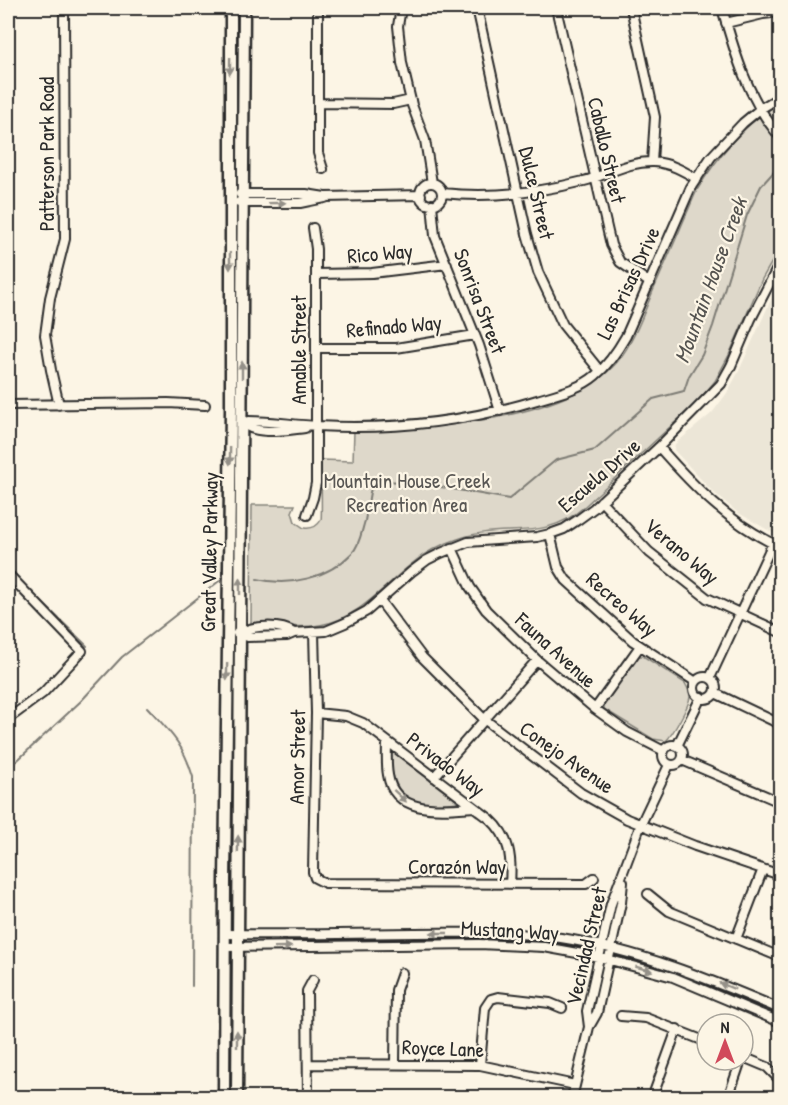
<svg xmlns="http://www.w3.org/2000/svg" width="788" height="1105" font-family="'Patrick Hand',sans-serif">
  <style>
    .built { fill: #ece6d7 }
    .green { fill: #ded8ca; stroke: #84827a; stroke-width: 1.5 }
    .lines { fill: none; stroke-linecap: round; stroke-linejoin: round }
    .stream { stroke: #7d7b74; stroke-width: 2 }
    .minor-casing { stroke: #2b2b2b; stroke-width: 12 }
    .major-casing { stroke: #2b2b2b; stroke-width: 15 }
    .minor { stroke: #fcf5e5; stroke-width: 8 }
    .major { stroke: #fcf5e5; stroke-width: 10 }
    .oneway { fill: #949088 }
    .labels { text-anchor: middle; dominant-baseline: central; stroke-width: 4.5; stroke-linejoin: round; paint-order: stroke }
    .street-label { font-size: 21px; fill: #2b2b2b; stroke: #fcf5e5 }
    .park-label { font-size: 21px; fill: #585653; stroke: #fcf5e5 }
    .water-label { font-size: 22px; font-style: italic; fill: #545350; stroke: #fcf5e5 }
  </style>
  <rect width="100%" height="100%" fill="#fcf5e5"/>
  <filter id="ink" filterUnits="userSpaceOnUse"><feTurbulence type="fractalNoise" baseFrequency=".0167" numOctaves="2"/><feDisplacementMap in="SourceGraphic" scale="12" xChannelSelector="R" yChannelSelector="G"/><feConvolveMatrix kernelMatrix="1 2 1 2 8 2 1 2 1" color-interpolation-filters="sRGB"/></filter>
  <g filter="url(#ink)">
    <path class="built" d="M780,280V537L737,512L711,490L674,450L675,444L712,413L727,393L738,373Z"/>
    <path class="green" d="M780,103V248L762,279L729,355L715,381L699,400L585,506C543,545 502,521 455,540C440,545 426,552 414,562C385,584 359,619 320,625C298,629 273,625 251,625L252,505H295L292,512L295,522L304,528C311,529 317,527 321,520C322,517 321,469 321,460L353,461L354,431C428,429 568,421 618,361C634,341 643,315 653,291C668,258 682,224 697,190C718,156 745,122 780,103Z
      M639,656H643L685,683C687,687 690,692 690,697C689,706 673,734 666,741L653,739L604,709V702Z
      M389,749L458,802C409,808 393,800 389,749Z"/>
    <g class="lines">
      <path class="stream" d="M16,577L87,646
        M257,579C290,587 328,578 352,553C360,545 362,529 365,521L370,492L375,480L424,484L509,499L556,460L595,450L653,399L684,391L689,376L702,355L713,326L747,215L761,186L780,165
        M147,707C170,732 183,743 193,777L192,986
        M8,769L81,701L122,657L223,578
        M8,807L10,811"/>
      <defs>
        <path id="minor" d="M318,8V153L323,169
          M401,8L398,26L402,63L412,105L425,140L432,183
          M477,8L527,234L538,272L563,325L600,371
          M556,8L611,245L620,262L650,283
          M631,8L655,117L652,162
          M722,8C735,54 748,99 780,137
          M726,23L763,14L780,12
          M318,103L393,104L411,100
          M420 194a11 11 0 1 1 22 0a11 11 0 1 1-22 0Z
          M442,193C490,198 537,193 584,181C607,175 629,161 654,162C670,163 684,171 697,179
          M240,194H306L325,197L421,195
          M239,202L242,203H301L325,198
          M432,204L435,236L479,345L500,411
          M316,274L372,273L447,264
          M317,348H396L475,335
          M8,405L168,403L205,405
          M59,405L51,370L45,335L50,298L65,239L64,8
          M242,423L249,421C272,421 294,425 317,426C391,430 466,422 537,400C557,394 580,389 596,375C608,365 618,350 626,336L691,187L711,157L743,123L760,109L780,97
          M242,423C257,436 286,430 305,428
          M659,447C696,489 729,523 780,547
          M601,501L649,552L707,598L780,632
          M307,515L313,498L316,483V249L313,228
          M550,534L558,567L566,580L633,641L696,682
          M452,548L470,587L486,610L537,660L595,709L627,732L664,751
          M8,574L82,651L43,693L8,719
          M380,601L422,657L484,719L581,793L627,819L695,846L780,875
          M314,632L316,713L313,872L315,878L325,883L586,884L594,878
          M237,633L248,637L287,636L294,633L326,631L345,623L367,611L411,572L427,560L441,553L468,542L537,537L550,534L564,529L579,519L594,508L659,447L721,384L731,366L751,319L780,263
          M240,633C253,625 281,624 294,633
          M694 688a11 11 0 1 1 22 0a11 11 0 1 1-22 0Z
          M710,678L773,543
          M715,693L780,724
          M595,709L640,646
          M316,713L346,716L363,723L490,819C510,837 512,858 510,884
          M387,742C387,752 386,764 388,775C394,816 444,809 474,807
          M663 755a10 10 0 1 1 20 0a10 10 0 1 1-20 0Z
          M677,746L701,697
          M682,760L780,802
          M434,777L537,660
          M648,894L669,911L780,957
          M225,934C288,935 352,934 415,933C464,933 513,931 561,938C638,950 709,979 780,1009
          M736,939L763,869
          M225,947L479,944L544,947L599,957L673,977L780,1022
          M621,1016L646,1018L707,1042
          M589,1027L587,1011L611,904L641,824L669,765
          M743,1057L767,1067L780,1080
          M308,1064L480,1065L575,1085
          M395,1064L396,990L402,973
          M480,1065L485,1008L491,999L498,997L550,1003L562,1008
          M308,1098L307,991L313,980
          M572,1098L589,1027L597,1013L621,903L623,882
          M652,1098L677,1029
          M728,1098L741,1060"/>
        <path id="major" d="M224,1098L225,881L231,410V8
          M237,1098L244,8"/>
      </defs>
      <use href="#minor" class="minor-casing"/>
      <use href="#major" class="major-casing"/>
      <use href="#minor" class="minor"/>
      <use href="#major" class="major"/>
    </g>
    <defs><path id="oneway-solid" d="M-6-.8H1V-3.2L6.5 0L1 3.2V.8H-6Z" transform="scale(1.5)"/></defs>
    <g class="oneway">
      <use href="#oneway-solid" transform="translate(230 66) rotate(91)"/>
      <use href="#oneway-solid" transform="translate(277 203) rotate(-1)"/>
      <use href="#oneway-solid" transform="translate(230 261) rotate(90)"/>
      <use href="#oneway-solid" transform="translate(242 370) rotate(-90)"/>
      <use href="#oneway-solid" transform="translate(230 456) rotate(91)"/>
      <use href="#oneway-solid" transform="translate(240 586) rotate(-90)"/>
      <use href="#oneway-solid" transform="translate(227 672) rotate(91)"/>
      <use href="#oneway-solid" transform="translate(400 796) rotate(43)"/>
      <use href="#oneway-solid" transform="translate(238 844) rotate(-89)"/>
      <use href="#oneway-solid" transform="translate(439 933) rotate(180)"/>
      <use href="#oneway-solid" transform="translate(283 947) rotate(-1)"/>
      <use href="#oneway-solid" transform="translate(644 969) rotate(15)"/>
      <use href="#oneway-solid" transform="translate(727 986) rotate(-157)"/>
      <use href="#oneway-solid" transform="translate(237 1039) rotate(-90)"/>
    </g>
  </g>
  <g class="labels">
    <g class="street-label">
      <text transform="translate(607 150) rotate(77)">Caballo Street</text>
      <text transform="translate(46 154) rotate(-90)">Patterson Park Road</text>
      <text transform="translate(537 193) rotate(77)">Dulce Street</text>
      <text transform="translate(380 253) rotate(-5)">Rico Way</text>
      <text transform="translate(628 283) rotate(-65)">Las Brisas Drive</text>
      <text transform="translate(480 301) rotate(69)">Sonrisa Street</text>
      <text transform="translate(394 326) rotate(-5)">Refinado Way</text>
      <text transform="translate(298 350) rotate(-90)">Amable Street</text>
      <text transform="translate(599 475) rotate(-41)">Escuela Drive</text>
      <text transform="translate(682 551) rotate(40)">Verano Way</text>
      <text transform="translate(209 552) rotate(-89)">Great Valley Parkway</text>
      <text transform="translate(622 604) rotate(41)">Recreo Way</text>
      <text transform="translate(556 650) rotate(42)">Fauna Avenue</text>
      <text transform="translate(297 757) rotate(-89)">Amor Street</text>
      <text transform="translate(567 757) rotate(35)">Conejo Avenue</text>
      <text transform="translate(446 764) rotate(37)">Privado Way</text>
      <text x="457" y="866">Corazón Way</text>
      <text transform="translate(510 930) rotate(3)">Mustang Way</text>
      <text transform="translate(586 946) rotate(-77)">Vecindad Street</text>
      <text transform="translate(443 1048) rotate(2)">Royce Lane</text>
    </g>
    <g class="park-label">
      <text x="407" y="480">Mountain House Creek<tspan x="407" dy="24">Recreation Area</tspan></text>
    </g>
    <g class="water-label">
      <text transform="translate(710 280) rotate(-70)">Mountain House Creek</text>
    </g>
  </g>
  <rect width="788" height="1105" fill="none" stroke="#fcf5e5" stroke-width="30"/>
  <rect x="15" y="15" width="758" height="1075" fill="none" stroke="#2b2b2b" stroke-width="2" filter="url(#ink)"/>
  <g transform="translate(725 1042)"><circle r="28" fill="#fcf5e5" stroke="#a8a49b" stroke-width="1.5"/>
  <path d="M0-4.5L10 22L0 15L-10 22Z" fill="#d1495b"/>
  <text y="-9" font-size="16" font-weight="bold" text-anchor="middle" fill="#2b2b2b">N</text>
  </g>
</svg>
